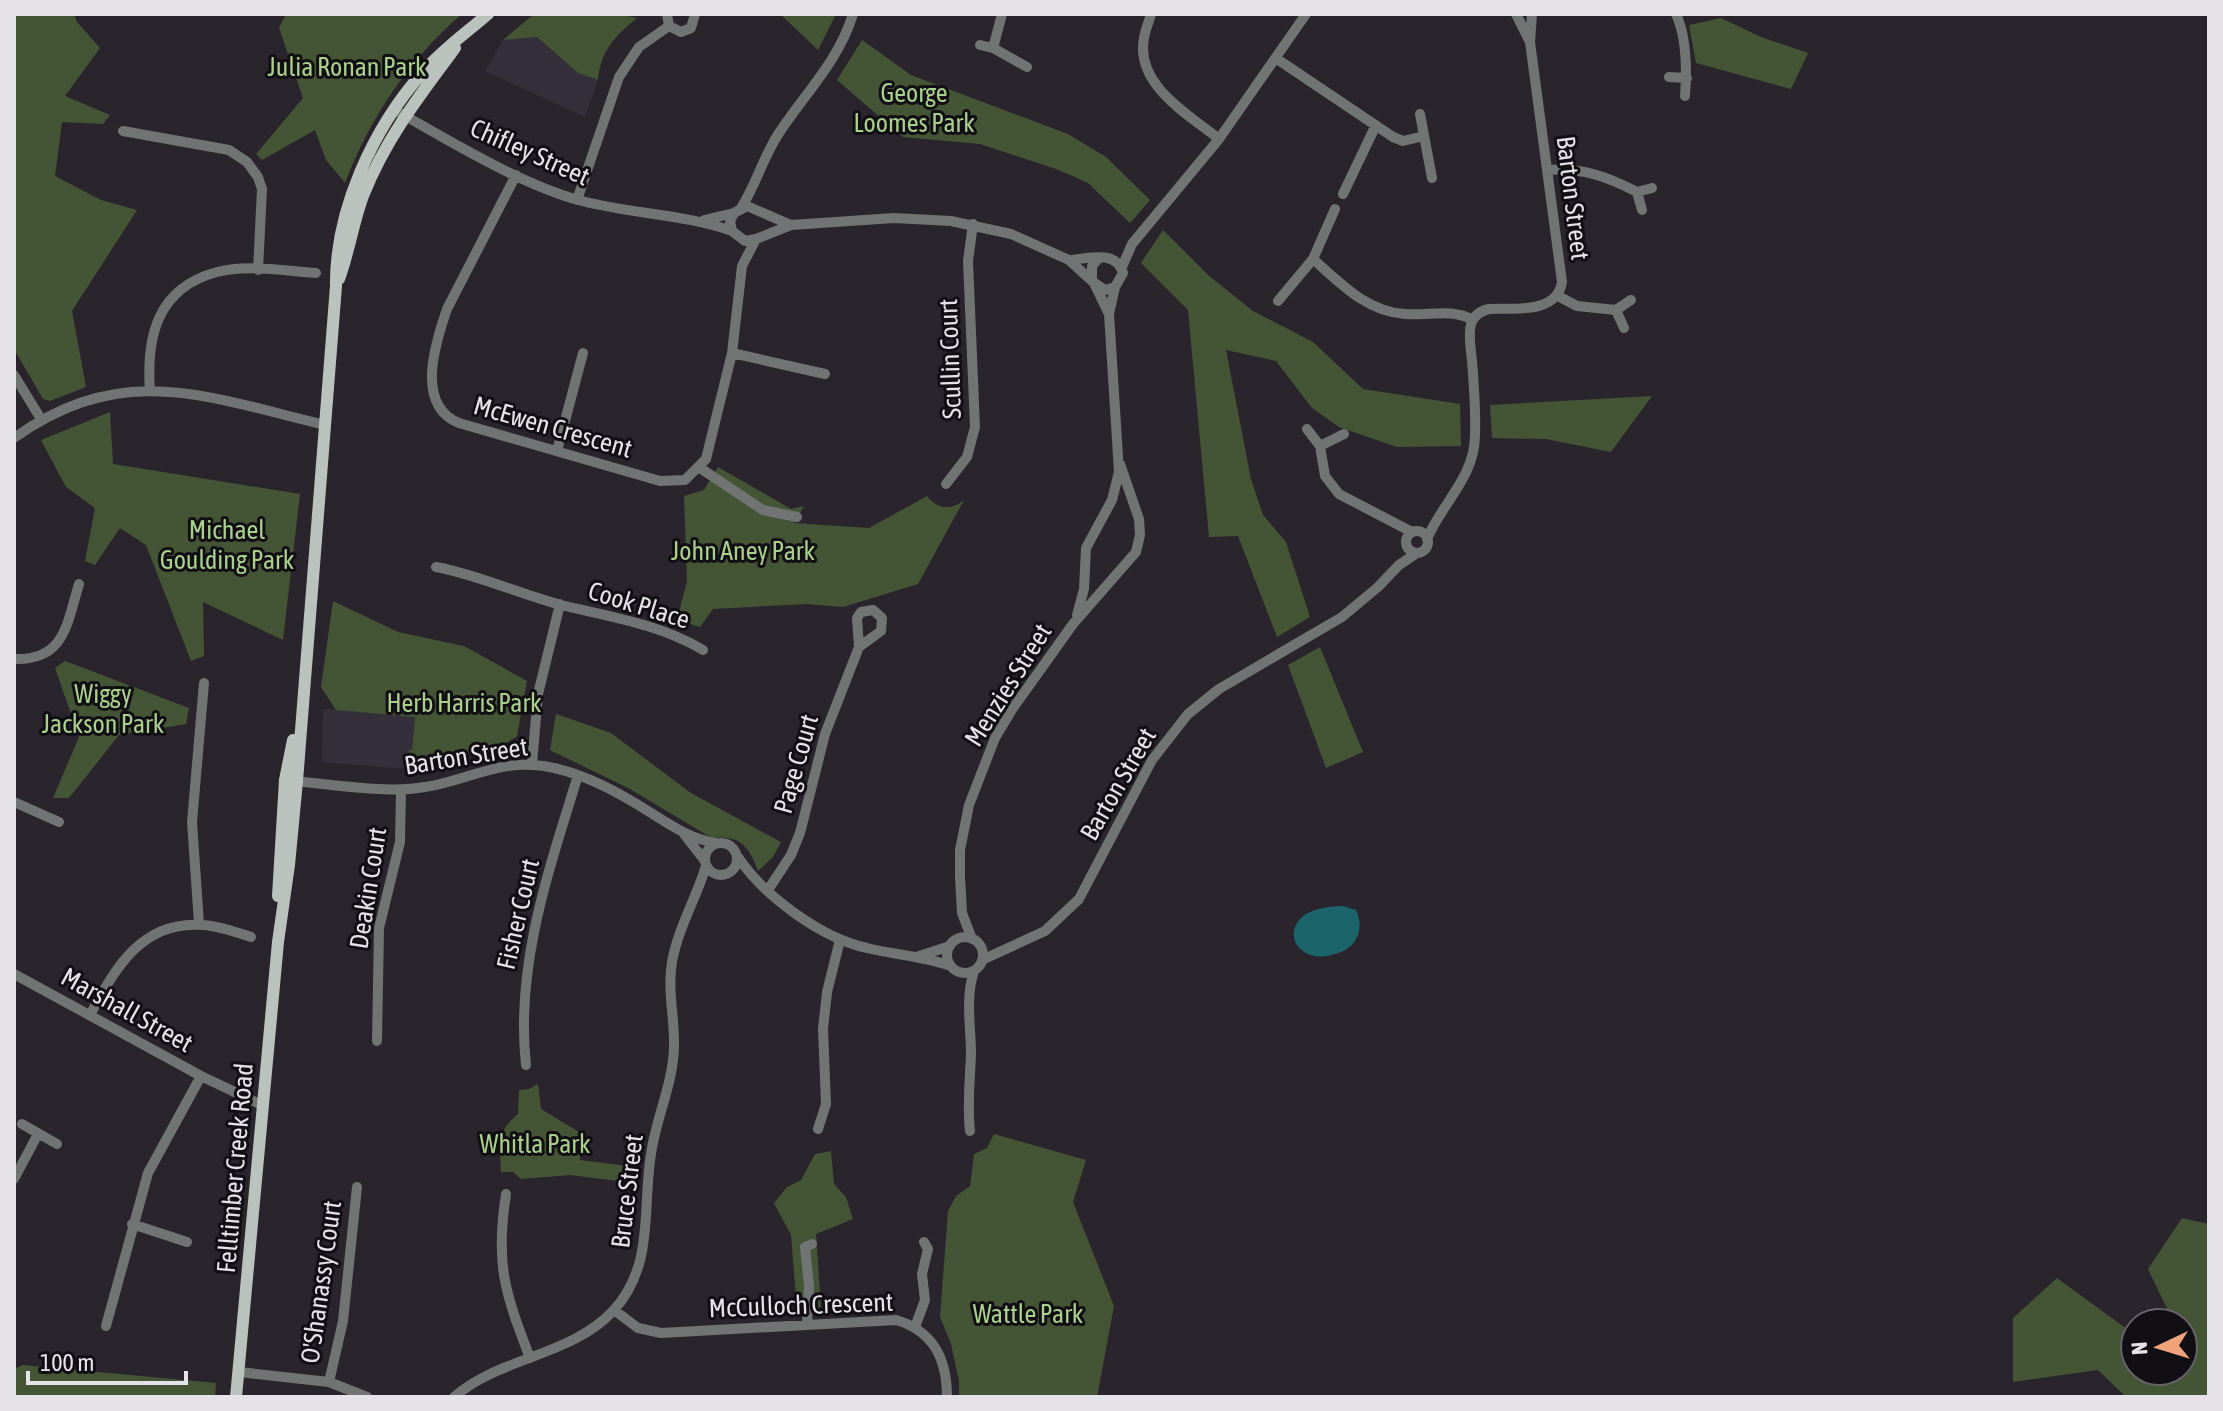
<svg xmlns="http://www.w3.org/2000/svg" width="2223" height="1411" font-family="'Asap Condensed',sans-serif">
  <style>
    .built { fill: #352e3b }
    .green { fill: #445536 }
    .water { fill: #1a646a }
    .lines { fill: none; stroke-linecap: round; stroke-linejoin: round }
    .minor { stroke: #707472; stroke-width: 10 }
    .major { stroke: #b9c2bd; stroke-width: 12 }
    .labels { text-anchor: middle; dominant-baseline: central; stroke-width: 6; stroke-linejoin: round; paint-order: stroke }
    .park-label { font-size: 26px; fill: #a9d08c; stroke: #110f13 }
    .street-label { font-size: 26px; fill: #e5e2e8; stroke: #110f13 }
  </style>
  <rect width="100%" height="100%" fill="#2a252d"/>
  <path class="built" d="M537,37L578,73L598,80L585,117L485,71L503,40Z
    M323,709L415,716L412,750L409,751L407,769L322,762Z"/>
  <path class="green" d="M14,14H74L77,22L100,48L65,96L110,115L103,124L62,122L55,176L101,200L137,210L72,311L86,387L50,401L43,399L14,349Z
    M286,14H462C409,59 370,118 345,183L326,160L315,130L262,160L256,154L303,98L279,28Z
    M534,14H617L637,18C616,35 600,51 598,80L578,73L537,37L503,40Z
    M780,14H836L818,50Z
    M1721,18L1761,37L1808,53L1791,89L1696,63L1689,25Z
    M862,40L911,75L1068,134L1106,157L1150,200L1130,223L1088,183L1059,170L980,144L903,137L837,80Z
    M1163,230L1208,275L1253,311L1313,342L1363,389L1460,404L1461,446L1397,447L1339,427L1312,408L1276,361L1226,350L1251,479L1263,515L1286,542L1310,617L1277,637L1238,536L1209,537L1188,310L1141,263Z
    M1652,396L1611,452L1546,439L1492,438L1490,405Z
    M110,412L113,464L300,494L283,640L203,602L204,656L191,661L146,545L120,528L95,565L85,561L95,508L66,487L41,440Z
    M718,467L791,509L804,506L794,523L869,528L927,496C937,509 951,511 964,500L918,584L843,607L806,604L713,609L700,627L677,620L687,581L684,496L704,490Z
    M333,601L398,632L464,646L527,681L517,736C498,750 491,747 470,753C447,760 431,765 407,769L409,750H412L415,717L336,710L321,687Z
    M1320,647L1363,752L1326,768L1288,665Z
    M65,661L189,708L186,724L119,735L69,798H53L79,737L55,668Z
    M556,714L611,733L691,793L781,842L773,857L758,871C749,846 740,835 712,838L628,788L550,750Z
    M538,1084L541,1109L579,1132L580,1160L636,1167L634,1183L570,1175L521,1179L513,1172H501C500,1145 495,1133 518,1114L519,1090L529,1089Z
    M994,1134L1086,1160L1073,1202L1114,1306L1097,1397H959V1381L951,1344L940,1317L948,1211L956,1196L970,1186L974,1154L987,1148Z
    M831,1151L834,1184L846,1197L853,1219L816,1234L821,1307L797,1310L791,1235L774,1203L787,1187L801,1180L815,1154Z
    M2182,1218L2209,1224V1397H2126L2098,1370L2013,1382V1318L2057,1278L2135,1335V1371H2183V1323H2174L2148,1269Z
    M23,1365L216,1383L215,1397H14V1369Z"/>
  <path class="water" d="M1343,906L1356,910C1361,921 1361,931 1355,941C1349,950 1338,954 1327,956C1297,961 1281,931 1306,914C1316,908 1332,906 1343,906Z"/>
  <g class="lines">
    <path class="minor" d="M667,14L669,26L681,32L691,28L695,14
      M1151,14C1149,22 1145,30 1144,38C1135,85 1188,114 1219,139
      M1516,14L1529,40
      M1676,14C1687,38 1687,69 1685,96
      M980,45L993,48L1027,67
      M993,48L1002,14
      M1277,59L1393,137L1403,141L1424,136
      M1669,77L1687,78
      M400,113C453,143 524,186 582,201C632,214 683,214 732,231
      M1420,114L1432,178
      M123,131L229,150L247,162L258,177L262,189L258,270
      M1548,170C1581,167 1608,177 1637,192
      M516,175L447,309C435,344 415,405 459,423L660,481L685,480L706,459L732,353L742,266L756,239
      M1343,194L1375,127
      M577,200L619,77L639,47L669,26
      M741,208C757,183 764,154 781,130C807,91 839,60 853,14
      M1642,210L1637,192L1652,188
      M734,213L730,221L732,231L745,241L756,239L791,225L894,218L951,221L1011,234L1069,260L1092,281
      M704,220L734,213L747,206L791,225
      M1099,258L1092,266V281L1105,290L1115,287
      M1313,259C1340,283 1367,312 1405,314C1429,316 1451,308 1473,320
      M1069,260C1088,259 1116,249 1123,273L1115,287L1109,314L1119,472L1112,500L1086,548L1084,589L1077,615
      M1122,267L1132,244L1219,139L1306,14
      M1095,285L1109,314
      M1558,296L1577,306L1616,310
      M1278,301L1313,259L1335,209
      M1624,328L1616,310L1631,300
      M732,353L825,374
      M14,375L41,419
      M150,391C146,337 157,288 217,272C247,264 285,271 316,273
      M1307,429L1320,446L1344,434
      M14,438C124,360 207,397 325,425
      M1320,446L1325,476L1339,494L1412,532
      M557,451L583,353
      M700,468L763,510L797,517
      M946,484L967,457L975,427L968,261L973,224
      M1406 542a11 11 0 1 1 22 0a11 11 0 1 1-22 0Z
      M1427,539C1442,503 1475,477 1475,435C1476,410 1474,386 1472,361C1471,350 1468,335 1471,324C1474,315 1480,311 1489,309C1515,308 1557,314 1562,282L1530,42L1532,14
      M436,567C479,575 519,594 561,605C611,617 659,624 703,650
      M14,659C65,661 67,623 79,584
      M532,764L538,694L560,604
      M291,781C333,784 385,794 425,787C461,782 495,762 533,765C568,767 605,785 635,803C662,819 685,838 716,843
      M14,802L59,822
      M684,834L705,861
      M705 859a16 16 0 1 1 32 0a16 16 0 1 1-32 0Z
      M738,857C764,896 821,938 867,948C895,955 924,956 951,966
      M768,890L791,855L800,833L825,734L859,647L857,618L861,612L873,610L882,618L881,631L859,647
      M199,924L192,822L204,683
      M947 955a18 18 0 1 1 36 0a18 18 0 1 1-36 0Z
      M972,939L962,913L960,877V850L969,805L995,738L1013,708L1073,624L1136,552L1140,535L1139,519L1120,464
      M919,956L950,946
      M982,960L1045,931L1079,899L1152,760L1188,714L1219,689L1342,617L1378,587L1399,565L1417,553
      M14,974L201,1076L262,1105
      M90,1015C115,969 141,920 203,925C219,926 236,932 251,937
      M377,1041L379,928L400,842L401,790
      M526,1065C515,965 549,870 578,775
      M22,1124L57,1144
      M818,1129L826,1104L823,1029L827,992L840,940
      M970,1131C967,1105 970,1081 971,1054C971,1026 965,999 974,971
      M14,1179L38,1134
      M506,1194C495,1264 505,1293 530,1358
      M132,1224L187,1242
      M614,1310L638,1328L661,1333L896,1320C934,1331 947,1360 947,1397
      M807,1324L809,1286L805,1247L812,1244
      M106,1326L148,1173L201,1076
      M915,1327L925,1300L922,1274L928,1249L924,1242
      M239,1372L329,1382L367,1397
      M329,1382L343,1321L357,1187
      M454,1397C500,1357 571,1356 613,1311C655,1266 642,1208 651,1154C656,1118 673,1084 674,1047C675,1019 667,991 672,962C678,928 696,899 706,866"/>
    <path class="major" d="M339,279C349,252 353,223 363,196C385,140 419,96 455,48
      M278,896L285,780L293,740
      M236,1397L278,942L289,865L297,781L336,286C335,211 373,128 423,72C442,50 466,33 488,14"/>
  </g>
  <g class="labels">
    <g class="park-label">
      <text x="347" y="67">Julia Ronan Park</text>
      <text x="914" y="93">George<tspan x="914" dy="30">Loomes Park</tspan></text>
      <text x="227" y="530">Michael<tspan x="227" dy="30">Goulding Park</tspan></text>
      <text x="743" y="551">John Aney Park</text>
      <text x="103" y="694">Wiggy<tspan x="103" dy="30">Jackson Park</tspan></text>
      <text x="464" y="703">Herb Harris Park</text>
      <text x="535" y="1144">Whitla Park</text>
      <text x="1028" y="1314">Wattle Park</text>
    </g>
    <g class="street-label">
      <text transform="translate(530 152) rotate(24)">Chifley Street</text>
      <text transform="translate(1573 198) rotate(83)">Barton Street</text>
      <text transform="translate(950 359) rotate(-92)">Scullin Court</text>
      <text transform="translate(553 427) rotate(16)">McEwen Crescent</text>
      <text transform="translate(639 605) rotate(17)">Cook Place</text>
      <text transform="translate(1008 685) rotate(-58)">Menzies Street</text>
      <text transform="translate(466 756) rotate(-9)">Barton Street</text>
      <text transform="translate(796 764) rotate(-74)">Page Court</text>
      <text transform="translate(1118 784) rotate(-60)">Barton Street</text>
      <text transform="translate(368 888) rotate(-81)">Deakin Court</text>
      <text transform="translate(518 914) rotate(-77)">Fisher Court</text>
      <text transform="translate(127 1010) rotate(29)">Marshall Street</text>
      <text transform="translate(235 1168) rotate(-85)">Felltimber Creek Road</text>
      <text transform="translate(627 1191) rotate(-83)">Bruce Street</text>
      <text transform="translate(321 1282) rotate(-82)">O'Shanassy Court</text>
      <text transform="translate(801 1305) rotate(-2)">McCulloch Crescent</text>
    </g>
  </g>
  <rect width="2223" height="1411" fill="none" stroke="#e5e2e8" stroke-width="32"/>
  <g transform="translate(2159 1347) rotate(266)"><circle r="38" fill="#110f13" stroke="#666368" stroke-width="2"/>
  <path d="M0-6L14 30L0 20L-14 30Z" fill="#f0a27a"/>
  <text y="-12" font-size="22" font-weight="bold" text-anchor="middle" fill="#e5e2e8">N</text>
  </g>
  <path d="M28 1371v12h158v-12" fill="none" stroke="#e5e2e8" stroke-width="4"/>
  <text x="40" y="1371" font-size="24" fill="#e5e2e8" stroke="#110f13" stroke-width="6" paint-order="stroke">100 m</text>
</svg>
